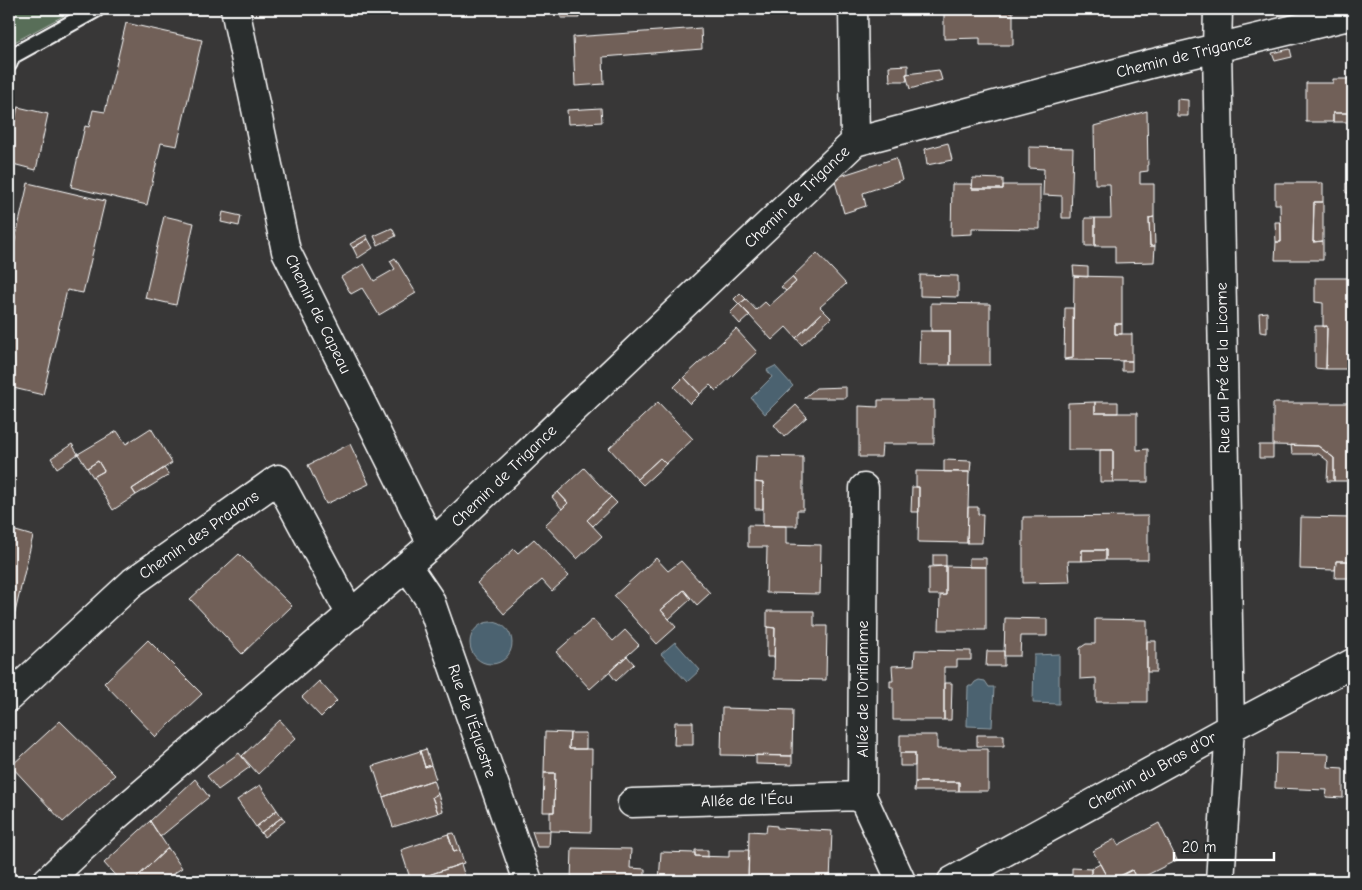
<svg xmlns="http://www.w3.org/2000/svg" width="1362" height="890" font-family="'Comic Neue',sans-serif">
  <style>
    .green { fill: #596e59; stroke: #acb6ac }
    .water { fill: #4b626f; stroke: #93a1a9 }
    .building { fill: #716159; stroke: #fff }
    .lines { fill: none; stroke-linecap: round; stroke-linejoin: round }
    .lane-casing { stroke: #fff; stroke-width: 19 }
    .street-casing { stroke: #fff; stroke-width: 31 }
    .lane { stroke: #2a2d2e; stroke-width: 15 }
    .street { stroke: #2a2d2e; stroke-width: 28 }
    .labels { text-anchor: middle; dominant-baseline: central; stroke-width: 4; stroke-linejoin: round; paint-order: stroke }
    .street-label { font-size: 16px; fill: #fff; stroke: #2a2d2e }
  </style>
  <rect width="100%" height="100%" fill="#383737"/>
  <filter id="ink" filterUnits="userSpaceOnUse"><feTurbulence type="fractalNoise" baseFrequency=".02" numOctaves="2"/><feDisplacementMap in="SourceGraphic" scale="10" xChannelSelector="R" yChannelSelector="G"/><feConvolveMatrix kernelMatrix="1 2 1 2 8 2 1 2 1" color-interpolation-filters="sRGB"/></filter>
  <g filter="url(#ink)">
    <path class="green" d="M9,9H76L9,45Z"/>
    <path class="water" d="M775,366L793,386L765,414L751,398L772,377L767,370Z
      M470 643a21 21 0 1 1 42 0a21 21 0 1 1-42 0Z
      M675,642L700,670L687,682L661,654Z
      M1059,654V704L1033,703L1034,655Z
      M979,680L985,681L989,687H994L992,727L967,726L968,686H972L975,682Z"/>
    <path class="building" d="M561,9H579V18H561Z
      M648,9H668V11L648,13Z
      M944,9H968V12H1013V45H980V38L944,39Z
      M126,23L202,40L177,146L161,143L147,205L71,187L85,126L89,127L93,110L105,112Z
      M701,28L702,49L603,57L604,84L575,86L573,37Z
      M1290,49L1292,57L1275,61L1272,53Z
      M908,65V74H906L907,81H890L889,66Z
      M939,70L942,80L910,89L906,74Z
      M1333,79H1353V113H1333V122H1306V83H1333Z
      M1177,99L1188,100V116H1177Z
      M18,107L48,114L36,170L9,163V147Z
      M601,108L602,122L568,124L567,110Z
      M1147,111L1148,171L1140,172V184H1154V217L1149,218L1150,246H1155L1154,262L1115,263V246H1095V218H1111L1110,184H1095L1094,126Z
      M1333,113H1353V122H1333Z
      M948,143L952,160L927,165L925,149Z
      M1029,147L1073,148L1071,218H1062V196L1043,195L1044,169L1029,168Z
      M896,158L902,180L863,193L866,206L844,213L834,178Z
      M973,178L1003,179V189H972Z
      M28,183L105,201L83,293L67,290L43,395L9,387V257L11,258Z
      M1275,183H1323V202H1314L1313,242L1323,241V260H1275L1276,242H1281L1280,204H1275Z
      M1346,183H1353V193H1346Z
      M952,184H972V189H1003V185H1040V229L972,228V234L951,235Z
      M1314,202H1323V241L1313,242Z
      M223,212L241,216L239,226L221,222Z
      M164,216L194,223L176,305L145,298Z
      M1154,217L1155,246H1150L1149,218Z
      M1085,218H1095V246H1085Z
      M1275,222H1281V242H1276Z
      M392,228L396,236L378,245L374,236Z
      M366,235L368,239L353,248L350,244Z
      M368,239L373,248L358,258L353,248Z
      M817,253L846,284L820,307L824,311L796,338L786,327L772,340L739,304L746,299L756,310L765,302L769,306L796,282L792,277Z
      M395,258L416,293L379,315L362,288L351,294L341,277L364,264L374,281L395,269L390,261Z
      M1073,266L1088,267V277L1074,276Z
      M920,275L958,276V297L920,296Z
      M1074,276L1122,277V324H1115V334H1132V361L1064,360L1073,358Z
      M792,277L796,282L786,291L781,287Z
      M1315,278H1353V369H1326L1327,326L1323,327V303L1315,302Z
      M740,293L746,299L739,304L734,299Z
      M931,303L990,304V365H950V331H931Z
      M739,304L750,315L740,324L730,313Z
      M1065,308H1073V358L1064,359Z
      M824,311L831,318L802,345L796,338Z
      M1267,312V333L1260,332L1259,313Z
      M1115,324H1122V334H1115Z
      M1315,326H1327L1326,369L1315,368Z
      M736,329L757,352L716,391L710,385L700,394L684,377Z
      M920,331H950V365H919Z
      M1122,361H1132V371H1122Z
      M684,377L700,394L690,404L674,387Z
      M846,387V398H804L816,388Z
      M878,400H934V444H882L881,457H859V406L878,407Z
      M658,402L693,439L666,464L660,458L637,479L609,448Z
      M1095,402H1118V413H1095Z
      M1095,402V413H1137V450L1148,449V482H1113V450H1068V403Z
      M1273,403H1353V481H1334V458L1318,446L1273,445Z
      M796,405L807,417L784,437L774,425Z
      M151,428L172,463L132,489L136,495L113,510L93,477L104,471L98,461L87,468L78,454L117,431L126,444Z
      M72,444L78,454L57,468L51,458Z
      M350,444L369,484L326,504L308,465Z
      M1259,445H1273V458H1259Z
      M1291,445L1318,446L1334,458V481H1327L1328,461L1319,454H1292Z
      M1100,450H1113V482H1100Z
      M756,456L803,457V510H797V526H763V483L755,482Z
      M660,458L666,464L643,485L637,479Z
      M944,460L971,461L970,472H944Z
      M98,461L104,471L93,477L87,468Z
      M164,468L169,475L136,495L132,489Z
      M584,468L611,497L587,520L602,536L577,559L545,525L568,503L558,492Z
      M916,471L969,472L967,543L918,542L919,487H916Z
      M755,482L763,483V509H755Z
      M912,487H919V512H911Z
      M558,492L568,503L562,509L552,497Z
      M611,497L617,503L593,526L587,520Z
      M968,507H978V514H983L982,543H967Z
      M1148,516V560H1106V550H1082V561H1068L1070,582L1023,583V517Z
      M1301,517L1353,518V561H1336L1335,570L1300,569Z
      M748,525L786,526V544L821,545L820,594L766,593L767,547H748Z
      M9,529L33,536L9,638Z
      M534,539L569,576L552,591L542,580L504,614L477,583L514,549L518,553Z
      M1082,550H1106V560L1082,561Z
      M239,554L292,606L242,654L190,599Z
      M933,555H946V566H933Z
      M656,558L668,571L681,561L710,593L697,605L684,590L661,610L676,627L657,644L614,596Z
      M969,558H986V567H969Z
      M1336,561H1353V578H1335Z
      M946,566V595H929V567Z
      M946,566L986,567V630H939L940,596L946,595Z
      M684,590L691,599L669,619L661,610Z
      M767,611H814V626H827L826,680L774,679L775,628L767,627Z
      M1005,618L1047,619V636H1021L1020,656H1004Z
      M593,619L613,641L625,630L639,645L590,689L556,652Z
      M1095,619L1147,620V702H1096V678L1080,679V648L1086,644H1095Z
      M767,627L775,628L774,657H767Z
      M148,640L202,694L156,737L104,683Z
      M1147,641H1156V672H1147Z
      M915,650L971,651V660H957V667H944V720H893V687H890V681H893L892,666L914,665Z
      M987,651H1004V666H986Z
      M627,656L634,664L616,681L609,672Z
      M319,681L337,701L321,717L302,697Z
      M944,683H952L951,720H944Z
      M722,708L793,710L792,756L721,755Z
      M280,720L296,738L258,774L242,756Z
      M60,721L115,775L63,822L11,766Z
      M675,722H693V745H674Z
      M545,732L570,733L569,749H592L591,832L550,831V812H554L555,773H544Z
      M570,733H586V749H569Z
      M900,735H937V749H988V791H959V782H915V753H900Z
      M977,735H1004V746H977Z
      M426,749L431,765L425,767L420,751Z
      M420,751L425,767L431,765L436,779L383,797L373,766Z
      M239,753L250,767L218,790L207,776Z
      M900,753H915V766H900Z
      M1276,753L1329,754L1328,767L1343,768V798L1326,797L1327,790L1275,788Z
      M756,755L792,756V765L756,764Z
      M544,773H555L554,812H543Z
      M195,779L209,797L160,837L150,821Z
      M433,780L438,794L432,797L438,813L393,827L383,797Z
      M915,782H959V791H914Z
      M260,785L277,810L256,827L237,800Z
      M438,794L443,811L438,813L432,797Z
      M277,810L282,817L261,833L256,827Z
      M282,817L285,821L264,837L261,833Z
      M150,821L168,848L133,881H120L104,863Z
      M1159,823L1177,860L1137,880L1132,870L1109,881L1093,851L1115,839L1118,845Z
      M767,825L777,826V828L832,831L830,881H748L749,831L766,832Z
      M532,831H550L549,847H537Z
      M454,833L460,850L454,852L448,834Z
      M448,834L454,852L460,850L464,863L411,881L401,850Z
      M168,848L182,868L164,880L165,881H133Z
      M572,848L631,849L630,868L645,869V881H571Z
      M695,850H708V857L695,856Z
      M729,850H749L748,881H659L661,852L695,853V856L729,857Z
      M461,864L465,877L460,878L461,881H411Z
      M1100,864L1109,881H1091V869Z
      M1072,868L1091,869V881H1072Z
      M1132,870L1137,880L1134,881H1111Z"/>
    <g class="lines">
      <defs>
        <path id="lane" d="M9,64L12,56L97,9"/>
        <path id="street" d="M235,9L286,251L432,544
          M853,9L855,142
          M1218,9L1217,48L1230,728L1220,881
          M864,488L862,796L901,881
          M407,566L430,600L528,881
          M9,697L133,582L278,479L351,615
          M632,803L862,796
          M47,881L115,817L432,544L855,142L1150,64L1353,15
          M952,881L1230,728L1353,663"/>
      </defs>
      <use href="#lane" class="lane-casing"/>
      <use href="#street" class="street-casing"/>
      <use href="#lane" class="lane"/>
      <use href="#street" class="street"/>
    </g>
  </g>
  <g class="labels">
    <g class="street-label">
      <text transform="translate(1184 56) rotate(-14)">Chemin de Trigance</text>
      <text transform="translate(797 197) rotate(-44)">Chemin de Trigance</text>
      <text transform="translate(318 314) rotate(64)">Chemin de Capeau</text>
      <text transform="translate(1223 368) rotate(-91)">Rue du Pré de la Licorne</text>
      <text transform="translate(504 476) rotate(-44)">Chemin de Trigance</text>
      <text transform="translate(199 535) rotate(-35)">Chemin des Pradons</text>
      <text transform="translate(863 689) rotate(-90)">Allée de l'Oriflamme</text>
      <text transform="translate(472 721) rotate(71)">Rue de l'Équestre</text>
      <text transform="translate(1152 771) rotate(-29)">Chemin du Bras d'Or</text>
      <text transform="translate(747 800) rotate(-2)">Allée de l'Écu</text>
    </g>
  </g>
  <rect width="1362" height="890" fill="none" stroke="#2a2d2e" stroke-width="30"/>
  <rect x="15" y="15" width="1332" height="860" fill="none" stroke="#fff" stroke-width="2" filter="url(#ink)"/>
  <path d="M1174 852v8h100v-8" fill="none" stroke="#ffffff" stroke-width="2.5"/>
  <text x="1182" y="852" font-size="15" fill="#ffffff" stroke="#2a2d2e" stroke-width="4" paint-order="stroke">20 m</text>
</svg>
